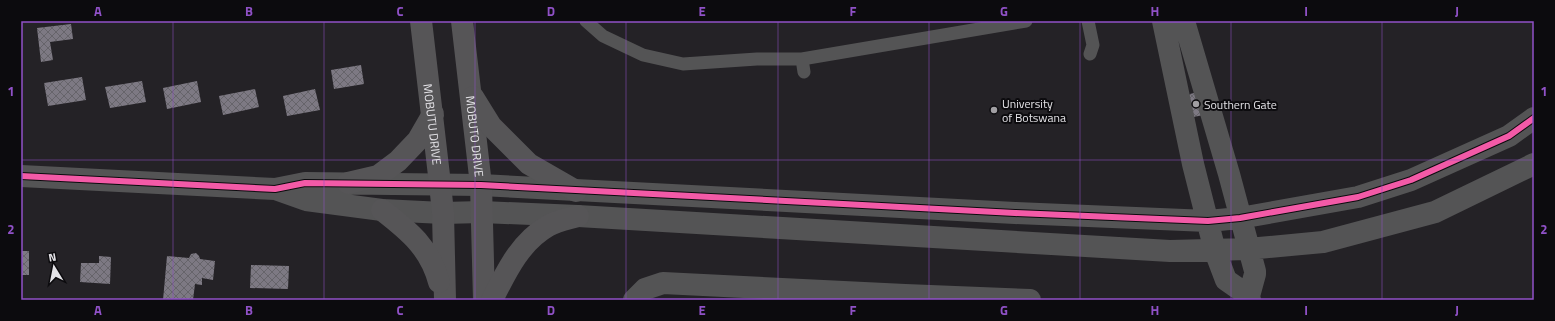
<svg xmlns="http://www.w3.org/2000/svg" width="1555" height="321" font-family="'Titillium Web',sans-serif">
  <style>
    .building { fill: url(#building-cross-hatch) }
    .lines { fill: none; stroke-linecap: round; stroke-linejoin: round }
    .service { stroke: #545455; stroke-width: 13 }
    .minor { stroke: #545455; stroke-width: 22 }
    .secondary { stroke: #565557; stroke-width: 22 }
    .cycleway-casing { stroke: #0c0b0e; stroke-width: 8 }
    .cycleway { stroke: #f35aa7; stroke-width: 6 }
    .grid { fill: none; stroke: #9051c7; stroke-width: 1; stroke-opacity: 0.55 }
    .poi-dot { fill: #a19fa3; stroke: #0c0b0e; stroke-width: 1.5 }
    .labels { text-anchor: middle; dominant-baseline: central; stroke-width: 4; stroke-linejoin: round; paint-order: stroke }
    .poi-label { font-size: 12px; fill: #e4e3e7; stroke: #0c0b0e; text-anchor: start }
    .street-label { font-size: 12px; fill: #e4e3e7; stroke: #0c0b0e }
    .neatline { fill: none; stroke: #9051c7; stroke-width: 1.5 }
    .grid-label { font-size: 13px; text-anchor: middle; font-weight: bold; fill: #9051c7 }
  </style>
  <defs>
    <pattern id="building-cross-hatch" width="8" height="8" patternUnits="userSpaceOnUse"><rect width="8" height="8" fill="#7d7983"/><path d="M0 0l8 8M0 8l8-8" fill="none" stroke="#66646a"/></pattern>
  </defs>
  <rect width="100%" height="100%" fill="#242226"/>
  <path class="building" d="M71,24L73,39L50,42L53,60L41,62L37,28Z
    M361,65L364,84L334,89L331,70Z
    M82,77L86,100L48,106L44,83Z
    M142,81L146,102L110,108L105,87Z
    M197,81L201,102L167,109L163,88Z
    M255,89L259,107L223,115L219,96Z
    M315,89L320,110L287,116L283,96Z
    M1198,92L1203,115L1194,117L1186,99L1190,94Z
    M21,251H29V275H21Z
    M196,253L199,256L200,259L215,261L213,280L202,278V285L195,284L193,300H163L167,256L189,258L191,254Z
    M99,256L111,257L110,284L80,282L81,263H99Z
    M251,265L289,266L288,289L250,288Z"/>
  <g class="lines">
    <path class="service" d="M586,21L603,36L643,55L683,64L757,59H802L1026,21
      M1088,21L1093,45L1090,54
      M802,59L804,72"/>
    <path class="minor" d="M1163,21L1193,164L1215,251L1226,280L1249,296
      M1184,21L1229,174L1255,271V274L1249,296L1250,300
      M21,176L275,189L305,183L481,185L1015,213L1208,221L1240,218L1358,197L1411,180L1509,136L1534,118
      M275,189L306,200L382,210L443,213L482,212L578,216L1170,251L1248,249L1323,242L1435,212L1534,164
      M634,300L645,289L663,283L905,295L1030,300"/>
    <g class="secondary">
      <path id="s1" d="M421,21L440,184L443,213L445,300"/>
      <path id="s2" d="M462,21L481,185L484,300"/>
      <path d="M473,97L491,126L529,164L576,191"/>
      <path d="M348,183L378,176L398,161L418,140L433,114"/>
      <path d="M382,210C409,231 430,248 439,282"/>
      <path d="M492,300C506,272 520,242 548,226C557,221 568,219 578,216"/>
    </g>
    <defs>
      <path id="cycleway" d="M21,176L275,189L305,183L481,185L1015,213L1208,221L1240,218L1358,197L1411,180L1509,136L1534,118"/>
    </defs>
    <use href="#cycleway" class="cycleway-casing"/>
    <use href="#cycleway" class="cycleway"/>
  </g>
  <path class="grid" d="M173,21V300M324,21V300M475,21V300M626,21V300M778,21V300M929,21V300M1080,21V300M1231,21V300M1382,21V300M21,160H1534"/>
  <g class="poi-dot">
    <circle cx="1196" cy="104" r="4"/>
    <circle cx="994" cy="110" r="4"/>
  </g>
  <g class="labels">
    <g class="poi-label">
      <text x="1002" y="103">University<tspan x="1002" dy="14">of Botswana</tspan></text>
      <text x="1204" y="104">Southern Gate</text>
    </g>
    <g class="street-label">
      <text stroke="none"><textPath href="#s1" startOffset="104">MOBUTU DRIVE</textPath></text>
      <text stroke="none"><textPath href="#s2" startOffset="116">MOBUTO DRIVE</textPath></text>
    </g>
  </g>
  <rect width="1555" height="321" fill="none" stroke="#0c0b0e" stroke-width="44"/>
  <g transform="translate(54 267) rotate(350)" stroke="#0c0b0e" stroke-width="3" paint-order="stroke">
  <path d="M0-3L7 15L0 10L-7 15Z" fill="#e4e3e7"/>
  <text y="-6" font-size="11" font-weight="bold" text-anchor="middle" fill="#e4e3e7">N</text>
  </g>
  <rect x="22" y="22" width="1511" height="277" class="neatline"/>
  <g class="grid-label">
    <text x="98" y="16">A</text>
    <text x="249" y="16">B</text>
    <text x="400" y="16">C</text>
    <text x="551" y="16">D</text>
    <text x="702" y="16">E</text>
    <text x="853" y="16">F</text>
    <text x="1004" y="16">G</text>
    <text x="1155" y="16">H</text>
    <text x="1306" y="16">I</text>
    <text x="1457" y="16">J</text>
    <text x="11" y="96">1</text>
    <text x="1544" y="96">1</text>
    <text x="11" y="234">2</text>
    <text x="1544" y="234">2</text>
    <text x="98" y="315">A</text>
    <text x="249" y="315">B</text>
    <text x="400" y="315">C</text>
    <text x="551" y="315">D</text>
    <text x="702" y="315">E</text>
    <text x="853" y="315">F</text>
    <text x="1004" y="315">G</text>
    <text x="1155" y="315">H</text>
    <text x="1306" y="315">I</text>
    <text x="1457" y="315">J</text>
  </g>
</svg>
